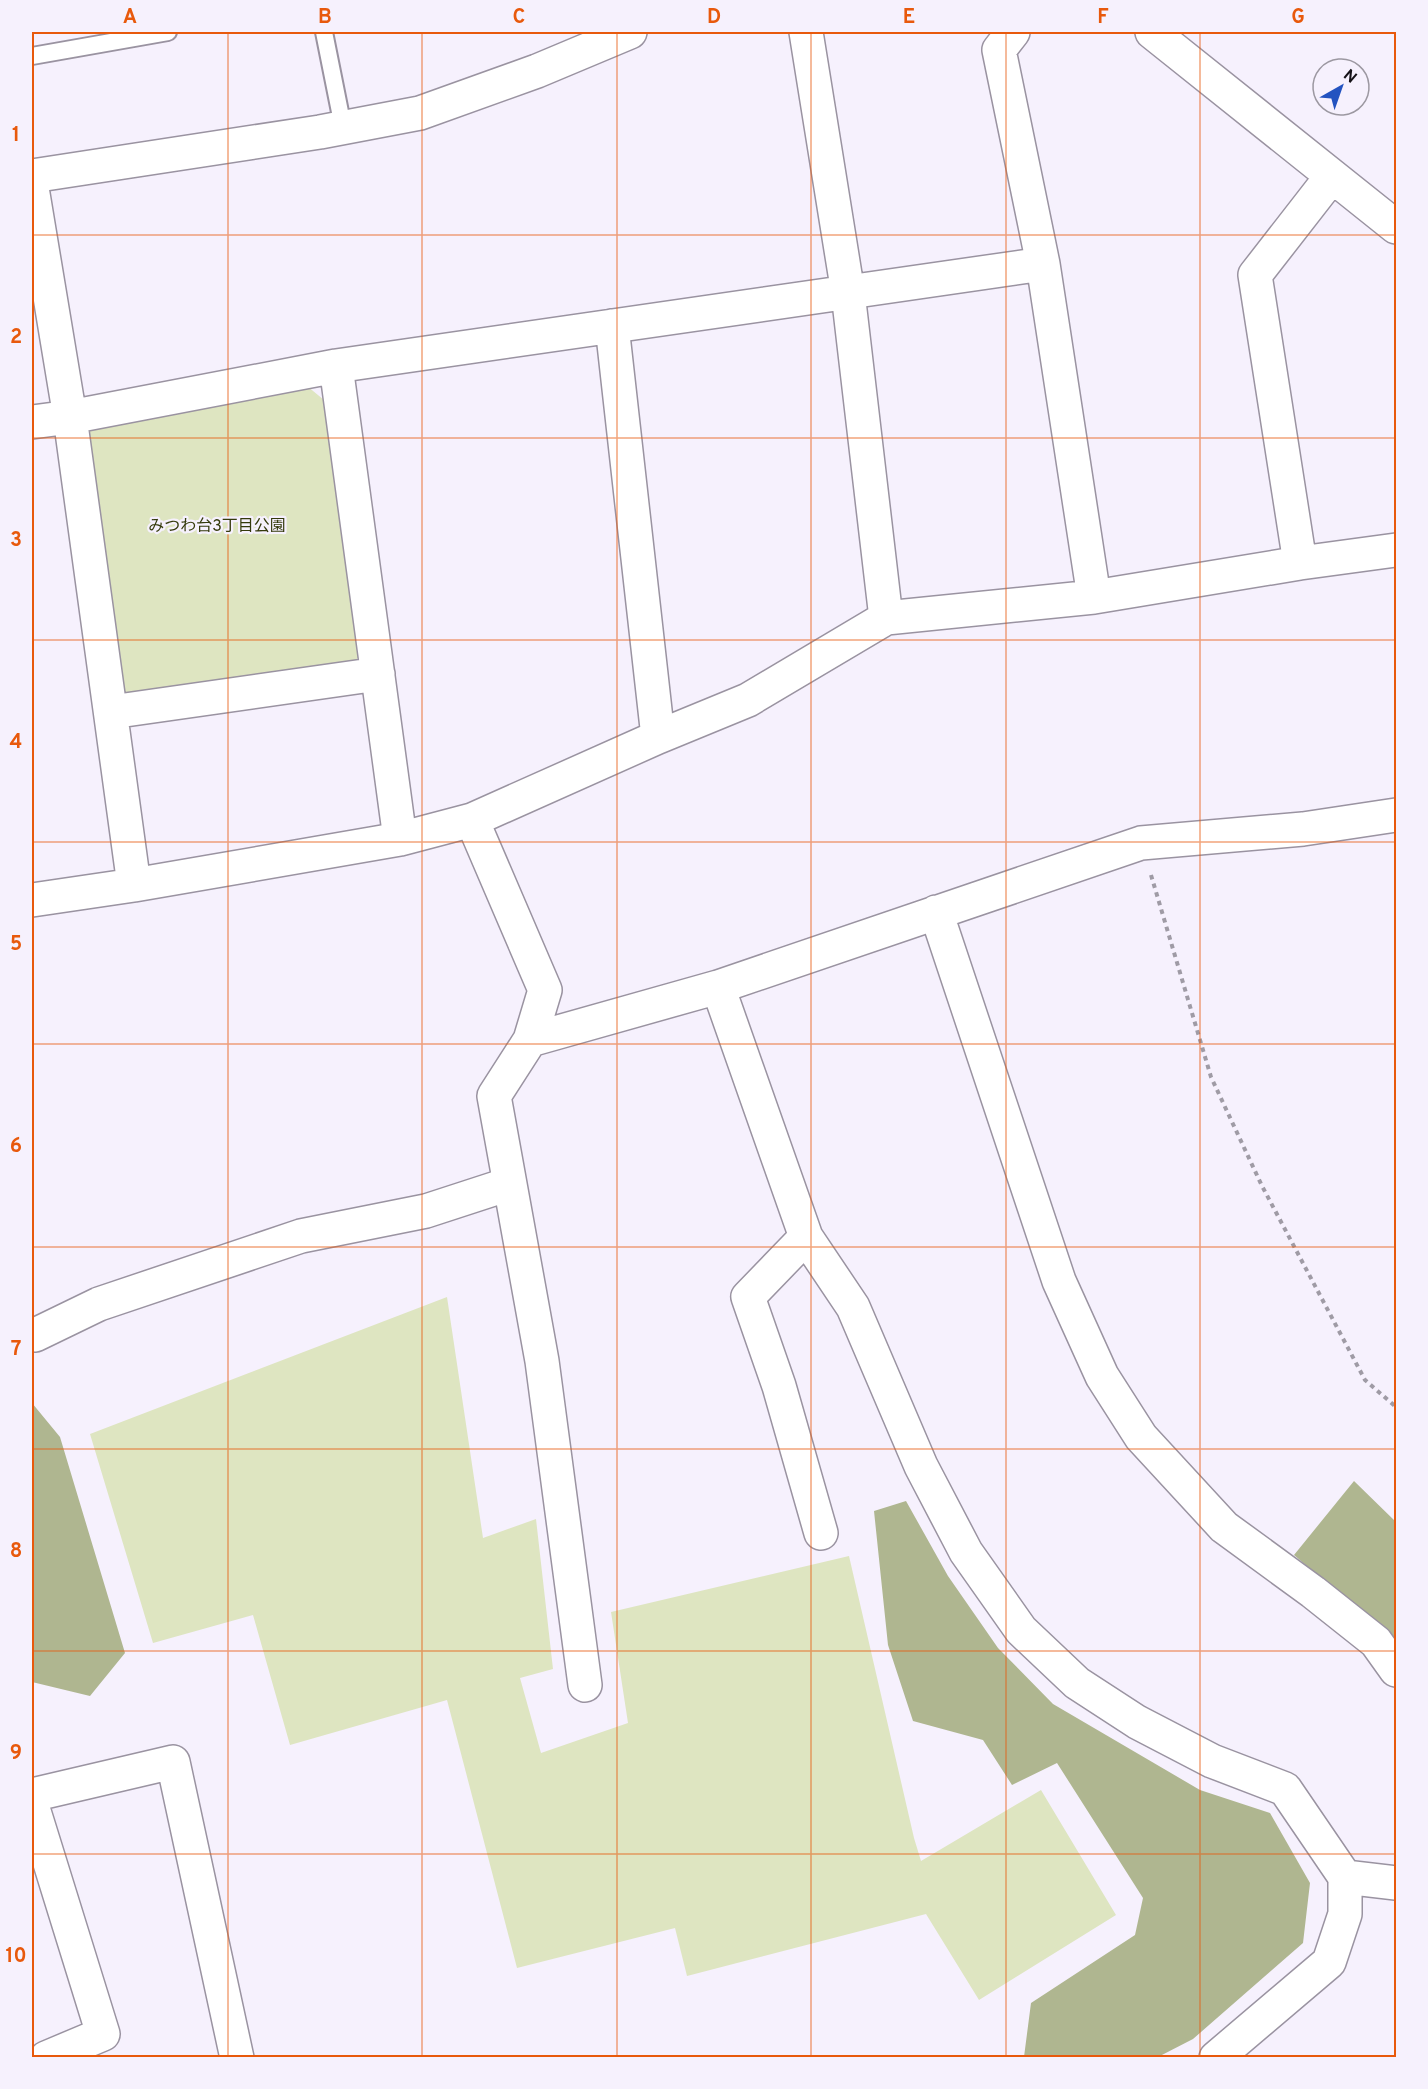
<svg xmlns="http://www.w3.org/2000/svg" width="1428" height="2089" font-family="Overpass,'Noto Sans JP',sans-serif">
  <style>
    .green { fill: #dee5c1 }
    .forest { fill: #afb690 }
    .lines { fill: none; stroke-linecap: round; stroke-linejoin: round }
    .service-casing { stroke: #9a93a1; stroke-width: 20 }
    .minor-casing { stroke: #9a93a1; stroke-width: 36 }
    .tertiary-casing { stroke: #9a93a1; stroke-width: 36 }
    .path { stroke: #9f9ba5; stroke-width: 4; stroke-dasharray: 4.5 4.5; stroke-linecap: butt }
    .service { stroke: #fff; stroke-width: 16 }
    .minor { stroke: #fff; stroke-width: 33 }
    .tertiary { stroke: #fff; stroke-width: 33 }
    .grid { fill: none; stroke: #e8590c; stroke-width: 1.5; stroke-opacity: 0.55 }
    .labels { text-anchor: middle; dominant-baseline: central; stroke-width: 4.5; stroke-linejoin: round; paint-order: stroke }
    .park-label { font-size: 16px; fill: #343a0b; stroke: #f6f1fd }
    .neatline { fill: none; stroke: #e8590c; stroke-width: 2 }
    .grid-label { font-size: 20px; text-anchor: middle; font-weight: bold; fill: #e8590c }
  </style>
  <rect width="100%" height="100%" fill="#f6f1fd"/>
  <path class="green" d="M301,381L324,400L359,657L344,671L133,700L117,689L78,430Z
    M447,1297L483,1538L536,1519L553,1669L520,1678L541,1753L628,1723L611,1612L849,1556L914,1838L921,1861L1041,1790L1116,1915L979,2000L926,1914L687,1976L675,1928L517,1968L447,1700L290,1745L253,1615L153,1643L90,1434Z"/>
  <path class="forest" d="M32,1403L60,1437L125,1653L90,1696L32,1682Z
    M1354,1481L1396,1522V1647L1390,1638L1294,1555Z
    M906,1501L948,1576L998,1648L1053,1704L1200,1790L1270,1813L1310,1883L1303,1943L1193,2039L1158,2057H1024L1031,2003L1135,1935L1143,1898L1057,1763L1012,1785L983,1740L913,1721L888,1645L874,1511Z"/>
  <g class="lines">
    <defs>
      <path id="service" d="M324,32L343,127
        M32,56L168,32"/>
      <path id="minor" d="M806,32L848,293L886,618
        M1013,32L999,50L1043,264L1094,597
        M1152,32L1396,227
        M32,188L70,417L134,885
        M612,326L658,737
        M336,366L400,839
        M32,422L70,417L336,366L1043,264
        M1300,563L1255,275L1332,176
        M111,712L378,674
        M472,820L658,737L748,700L886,618L1094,597L1300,563L1396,550
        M32,900L134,885L400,839L472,820L545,990L530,1040L718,987L1141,843L1303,829L1396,815
        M936,912L1059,1281L1102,1376L1141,1437L1224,1527L1313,1592L1376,1642L1396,1670
        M718,987L806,1237L853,1307L921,1466L966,1552L1021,1630L1077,1683L1137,1722L1212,1761L1285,1789L1345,1877
        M530,1040L494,1096L542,1361L585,1685
        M806,1237L748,1297L779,1386L821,1533
        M35,1335L99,1304L301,1236L426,1211L509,1184
        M32,1795L173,1762L237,2058
        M32,1805L103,2034L46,2058
        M1216,2058L1329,1962L1345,1914V1877L1396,1883"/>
      <path id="tertiary" d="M32,176L320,132L420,113L537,71L630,32"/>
    </defs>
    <use href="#service" class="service-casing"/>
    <use href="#minor" class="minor-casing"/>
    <use href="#tertiary" class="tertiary-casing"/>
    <path class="path" d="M1151,875L1211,1077L1262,1186L1365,1380L1396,1407"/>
    <use href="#service" class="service"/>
    <use href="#minor" class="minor"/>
    <use href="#tertiary" class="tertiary"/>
  </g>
  <path class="grid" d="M228,32V2058M422,32V2058M617,32V2058M811,32V2058M1006,32V2058M1200,32V2058M32,235H1396M32,438H1396M32,640H1396M32,842H1396M32,1044H1396M32,1247H1396M32,1449H1396M32,1651H1396M32,1854H1396"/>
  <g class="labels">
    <g class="park-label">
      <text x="217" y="527">みつわ台3丁目公園</text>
    </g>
  </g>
  <rect width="1428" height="2089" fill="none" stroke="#f6f1fd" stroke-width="66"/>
  <g transform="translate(1341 87) rotate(40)"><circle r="28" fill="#f6f1fd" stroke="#9c98a1" stroke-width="1.5"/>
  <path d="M0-4.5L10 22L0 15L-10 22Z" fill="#2353c0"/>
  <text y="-9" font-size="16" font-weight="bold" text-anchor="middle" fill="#151217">N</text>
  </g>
  <rect x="33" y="33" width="1362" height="2023" class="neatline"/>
  <g class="grid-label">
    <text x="130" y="23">A</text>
    <text x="325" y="23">B</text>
    <text x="519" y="23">C</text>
    <text x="714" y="23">D</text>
    <text x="909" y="23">E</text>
    <text x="1103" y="23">F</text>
    <text x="1298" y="23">G</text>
    <text x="16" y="141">1</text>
    <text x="16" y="343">2</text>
    <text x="16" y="546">3</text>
    <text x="16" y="748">4</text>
    <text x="16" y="950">5</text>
    <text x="16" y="1152">6</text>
    <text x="16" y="1355">7</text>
    <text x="16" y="1557">8</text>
    <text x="16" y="1759">9</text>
    <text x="16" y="1962">10</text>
  </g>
</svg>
